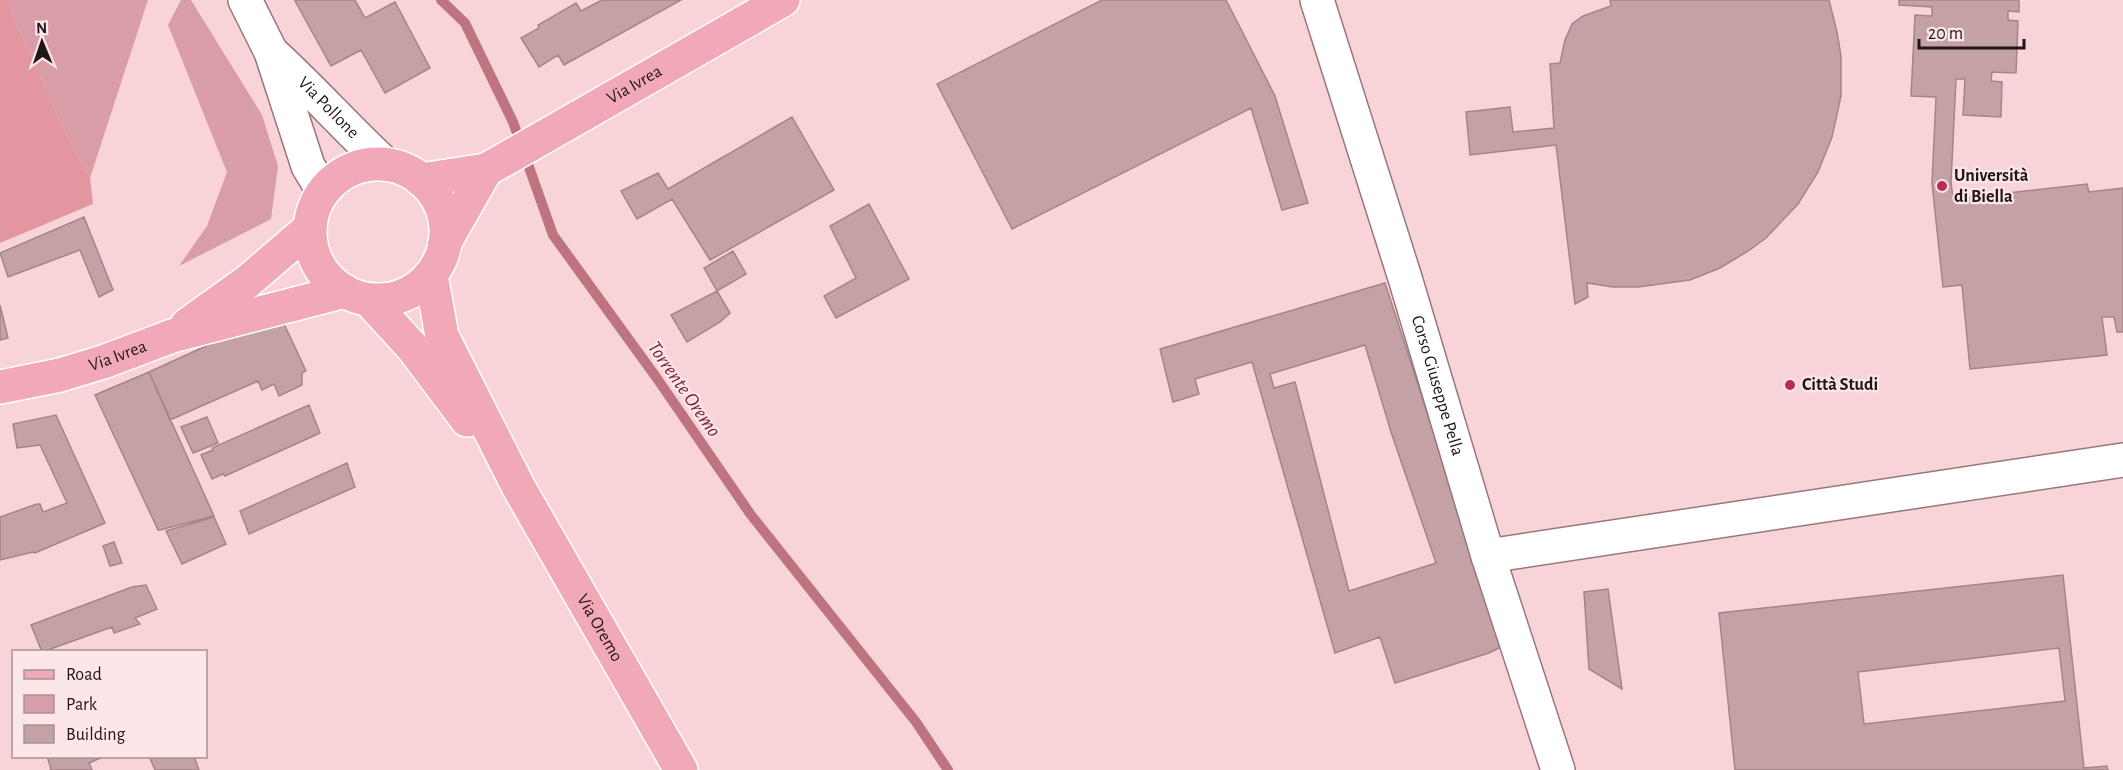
<svg xmlns="http://www.w3.org/2000/svg" width="2123" height="770" font-family="'Alegreya Sans',sans-serif">
  <style>
    .green { fill: #d89da6 }
    .forest { fill: #e495a2 }
    .lines { fill: none; stroke-linecap: round; stroke-linejoin: round }
    .stream { stroke: #be7380; stroke-width: 10 }
    .building { fill: #c3a1a5; stroke: #a58488; stroke-width: 1.5; fill-rule: evenodd }
    .minor-casing { stroke: #97777b; stroke-width: 36 }
    .major-casing { stroke: #fff; stroke-width: 36 }
    .minor { stroke: #fff; stroke-width: 33 }
    .major { stroke: #f1a9b8; stroke-width: 33 }
    .poi-dot { fill: #ba2a54; stroke: #fce6e8; stroke-width: 2 }
    .labels { text-anchor: middle; dominant-baseline: central; stroke-width: 4.5; stroke-linejoin: round; paint-order: stroke }
    .street-label { font-size: 18px; fill: #211517; stroke: #fce6e8 }
    .poi-label { font-size: 18px; font-weight: bold; fill: #211517; stroke: #fce6e8; text-anchor: start }
    .water-label { font-size: 20px; font-style: italic; fill: #7c2139; stroke: #fce6e8 }
  </style>
  <rect width="100%" height="100%" fill="#f8d4d9"/>
  <path class="green" d="M8,0H148L90,178L62,125L14,18Z
    M181,0H191L262,115L278,166L271,219L179,266L207,226L227,172L168,25Z"/>
  <path class="forest" d="M0,0H8L14,18L62,125L90,178L93,204L0,243Z"/>
  <g class="lines">
    <path class="stream" d="M441,0L465,23L513,122L553,235L656,377L751,515L916,722L948,770"/>
  </g>
  <path class="building" d="M298,0H355L365,18L395,2L430,68L385,93L361,50L331,66L295,1Z
    M602,0H681L564,65L558,55L539,67L521,38L539,28L538,25L576,3L581,11Z
    M1102,0H1226L1275,96L1308,203L1282,210L1251,108L1012,229L937,84Z
    M1610,0H1829L1837,32L1841,56V96L1832,137L1818,172L1798,204L1766,238L1748,251L1720,268L1690,280L1638,287H1613L1587,283L1588,297L1575,304L1556,145L1470,155L1466,112L1510,107L1513,132L1554,128L1550,64L1560,63L1565,40L1572,24L1583,16L1611,6Z
    M1899,0H2019V12L2008,11V20L2018,21L2016,73L1992,72L1991,81L2002,82L2001,117L1963,115L1965,79H1956L1951,182L1953,199L2087,184L2089,192L2123,188V332H2117L2114,317H2102L2107,355L1970,369L1962,285L1943,287L1932,183L1936,97L1911,96L1915,15L1932,16V7L1899,5Z
    M792,117L834,190L710,260L672,199L637,219L621,191L658,173L668,189Z
    M869,204L909,279L836,318L824,296L856,278L830,226Z
    M84,217L113,290L99,297L80,250L8,277L0,253Z
    M733,251L746,274L717,291L704,268Z
    M1385,283L1503,646L1489,653L1395,683L1380,637L1335,653L1252,362L1195,379L1199,394L1173,402L1160,349ZM1365,345L1391,432L1436,563L1349,591L1295,382L1274,388L1270,374Z
    M717,291L730,313L720,322L687,342L671,315Z
    M0,305L8,338L0,340Z
    M279,313L306,371L302,373V385L279,396L274,384L262,390L258,381L170,420L149,372Z
    M149,372L214,516L160,530H158L95,395Z
    M309,405L320,433L225,476L223,474L212,479L201,455L213,450L212,448Z
    M56,415L105,523L35,553L33,552L0,560V517L37,504H40L43,512L67,503L40,445L17,448L13,424Z
    M207,417L218,443L193,453L181,427Z
    M347,463L355,487L249,534L240,511Z
    M214,517L226,544L182,564L166,531Z
    M114,542L122,563L110,566L103,546Z
    M2063,575L2084,768L2107,766L2108,770H1735L1719,613ZM2059,648L2065,701L1864,724L1858,672Z
    M146,585L157,609L135,618L140,624L114,633L112,627L42,652L31,625L132,587Z
    M1608,589L1622,689L1589,669L1584,592Z
    M47,756H105L89,763L92,770H50L51,769Z
    M149,756H194L199,770H155Z"/>
  <g class="lines">
    <defs>
      <g id="minor">
        <path d="M245,0L271,52L308,166L323,191"/>
        <path id="s1" d="M1317,0L1405,278L1488,556L1558,770"/>
        <path id="s2" d="M271,52C311,88 346,128 385,164"/>
        <path d="M1488,556L2123,460"/>
      </g>
      <g id="major">
        <circle cx="378" cy="232" r="68"/>
        <path id="s3" d="M421,180L486,170L783,0"/>
        <path d="M445,242L486,170"/>
        <path id="s4" d="M431,275L442,336L519,488L681,770"/>
        <path d="M369,300L413,348L467,420"/>
        <path d="M187,325L247,282L310,228"/>
        <path id="s5" d="M0,387L60,375L103,362L172,336L345,291"/>
      </g>
    </defs>
    <use href="#minor" class="minor-casing"/>
    <use href="#major" class="major-casing"/>
    <use href="#minor" class="minor"/>
    <use href="#major" class="major"/>
  </g>
  <g class="poi-dot">
    <circle cx="1942" cy="186" r="6"/>
    <circle cx="1790" cy="385" r="6"/>
  </g>
  <g class="labels">
    <g class="street-label">
      <text stroke="none"><textPath href="#s3" startOffset="237">Via Ivrea</textPath></text>
      <text stroke="none"><textPath href="#s2" startOffset="80">Via Pollone</textPath></text>
      <text stroke="none"><textPath href="#s5" startOffset="122">Via Ivrea</textPath></text>
      <text stroke="none"><textPath href="#s1" startOffset="404">Corso Giuseppe Pella</textPath></text>
      <text stroke="none"><textPath href="#s4" startOffset="394">Via Oremo</textPath></text>
    </g>
    <g class="poi-label">
      <text x="1954" y="176">Università<tspan x="1954" dy="21">di Biella</tspan></text>
      <text x="1802" y="385">Città Studi</text>
    </g>
    <g class="water-label">
      <text transform="translate(684 389) rotate(55)">Torrente Oremo</text>
    </g>
  </g>
  <rect x="12" y="650" width="195" height="108" fill="#fce6e8" stroke="#a49294" stroke-width="1.5"/>
  <rect x="24" y="670" width="30" height="9" fill="#f1a9b8" stroke="#a49294" stroke-width="1.5"/>
  <text x="66" y="680" font-size="18" fill="#211517">Road</text>
  <rect x="24" y="695" width="30" height="18" fill="#d89da6" stroke="#a49294" stroke-width="1.5"/>
  <text x="66" y="710" font-size="18" fill="#211517">Park</text>
  <rect x="24" y="725" width="30" height="18" fill="#c3a1a5" stroke="#a49294" stroke-width="1.5"/>
  <text x="66" y="740" font-size="18" fill="#211517">Building</text>
  <g transform="translate(42 42) rotate(358)" stroke="#fce6e8" stroke-width="4.5" paint-order="stroke">
  <path d="M0-4.5L10 22L0 15L-10 22Z" fill="#211517"/>
  <text y="-9" font-size="16" font-weight="bold" text-anchor="middle" fill="#211517">N</text>
  </g>
  <path d="M1919 39v9h105v-9" fill="none" stroke="#211517" stroke-width="3"/>
  <text x="1928" y="39" font-size="18" fill="#211517" stroke="#fce6e8" stroke-width="4.5" paint-order="stroke">20 m</text>
</svg>
